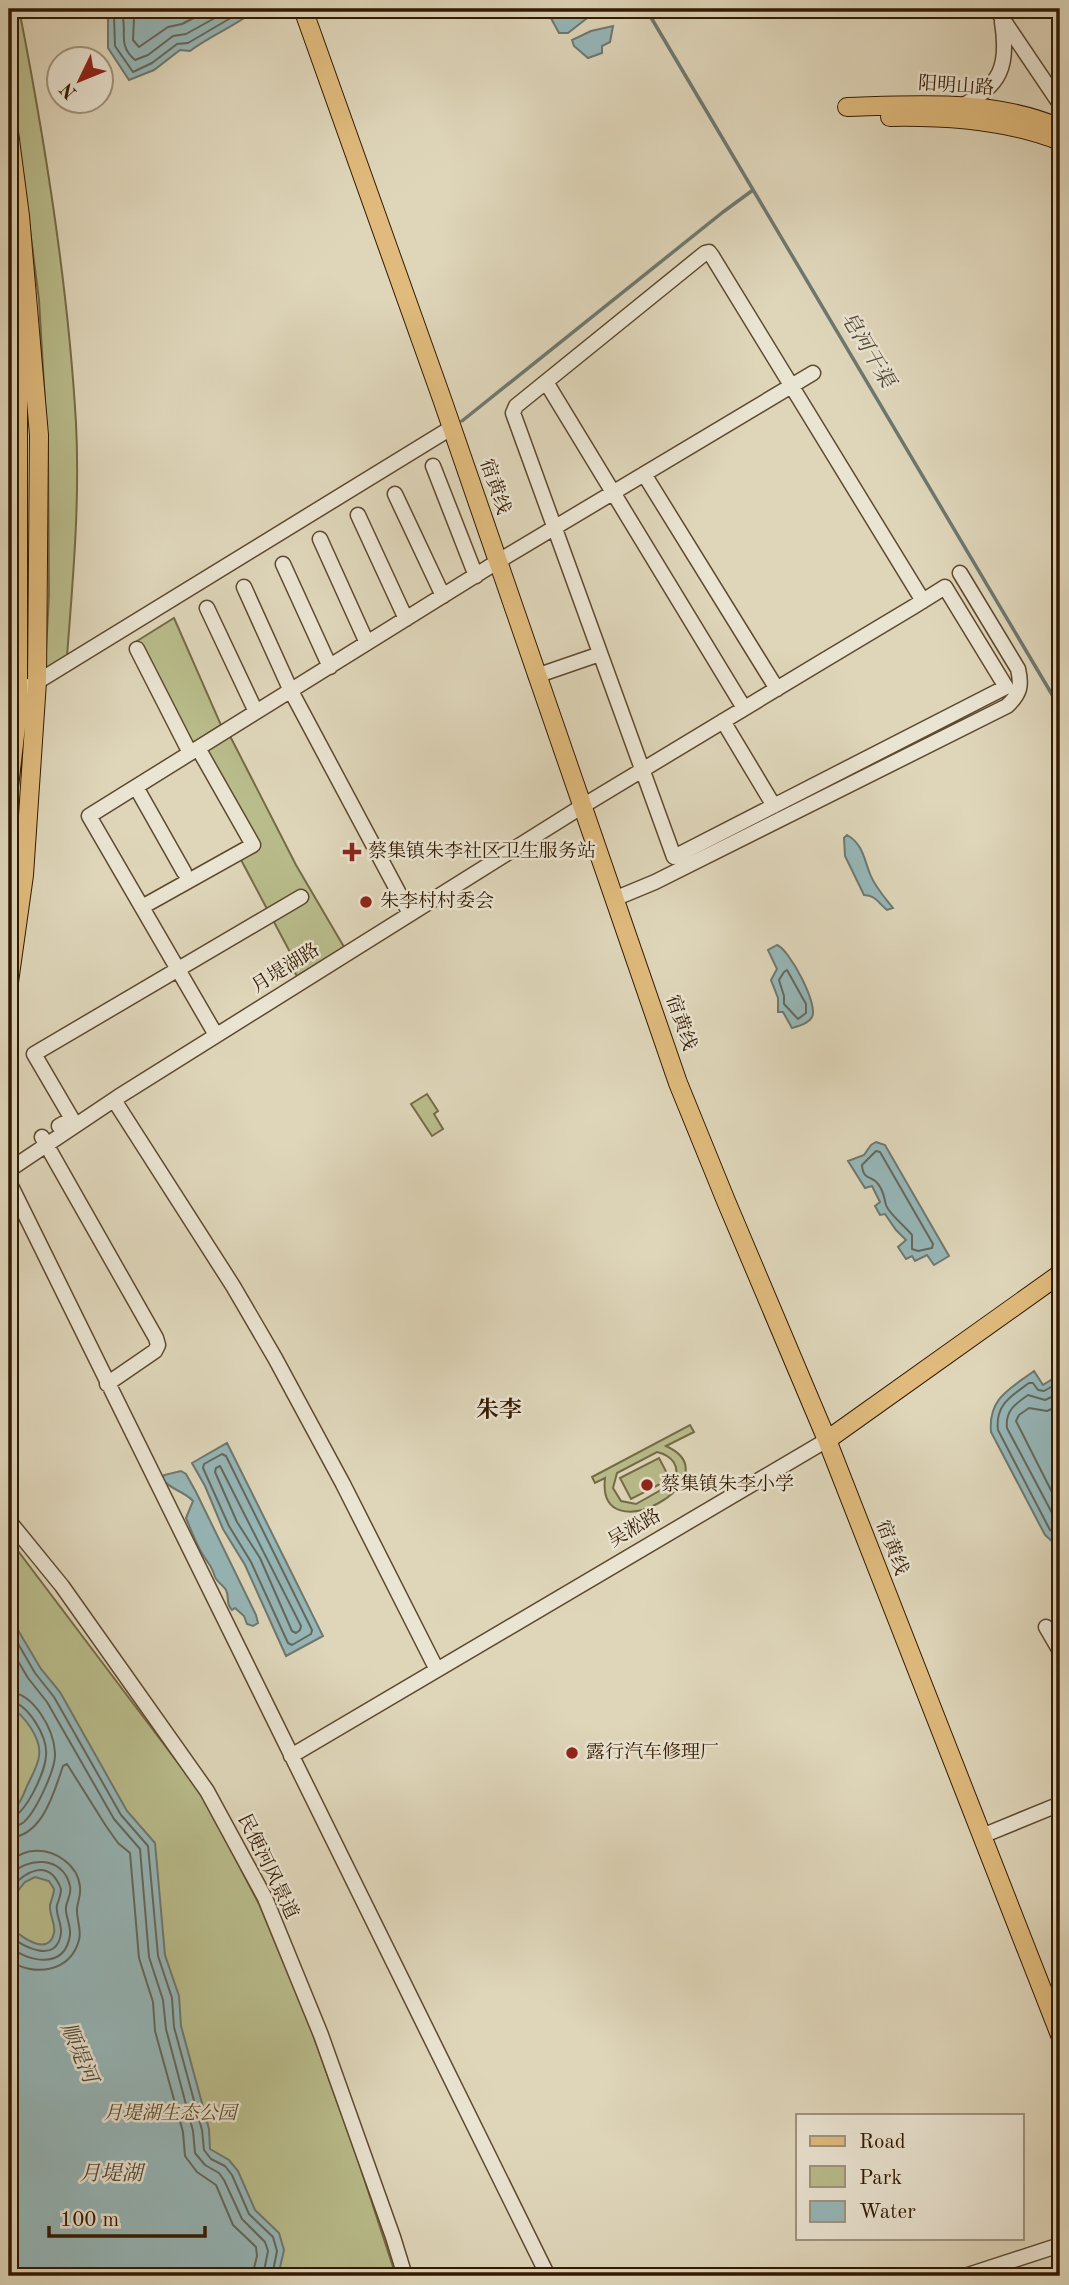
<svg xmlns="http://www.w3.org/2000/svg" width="1069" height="2285" font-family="'Old Standard TT','Noto Serif SC',serif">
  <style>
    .green { fill: #b9bc8b; stroke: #766b46; stroke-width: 2; fill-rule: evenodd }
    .water { fill: #96b7b9; stroke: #6e786f; stroke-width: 2 }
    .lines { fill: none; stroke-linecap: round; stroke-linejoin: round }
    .shore { stroke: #64685c; stroke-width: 2 }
    .stream { stroke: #6e786f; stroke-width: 3.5 }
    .minor-casing { stroke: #5e492e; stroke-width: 17 }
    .major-casing { stroke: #331a00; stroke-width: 20 }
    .minor { stroke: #eae4d2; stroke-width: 14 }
    .major { stroke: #e0bb7d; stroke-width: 18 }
    .poi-dot { fill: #8f2418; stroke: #eae4d2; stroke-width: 2.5 }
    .labels { text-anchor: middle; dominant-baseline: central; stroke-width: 5; stroke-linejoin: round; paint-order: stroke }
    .street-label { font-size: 19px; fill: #331a00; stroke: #eae4d2 }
    .poi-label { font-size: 19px; fill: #331a00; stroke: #eae4d2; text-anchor: start }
    .park-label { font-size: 19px; font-style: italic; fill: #5b4b2a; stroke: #eae4d2 }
    .water-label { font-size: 21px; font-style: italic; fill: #514938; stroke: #eae4d2 }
    .quarter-label { font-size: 23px; font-weight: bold; fill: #331a00; stroke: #eae4d2 }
  </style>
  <rect width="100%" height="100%" fill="#dfd6ba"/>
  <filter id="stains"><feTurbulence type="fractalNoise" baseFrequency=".00286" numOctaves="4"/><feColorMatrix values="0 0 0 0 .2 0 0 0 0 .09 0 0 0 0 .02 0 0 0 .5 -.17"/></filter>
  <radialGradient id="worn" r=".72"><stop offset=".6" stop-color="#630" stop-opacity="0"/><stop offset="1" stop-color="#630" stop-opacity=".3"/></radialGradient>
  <path class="green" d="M9,9H19C46,146 68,284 76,423C80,501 73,579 67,656L45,669L49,595L48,454L39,300L9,65Z
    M174,618L221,725L191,744L137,641Z
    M230,736L296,865L344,947L297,976L286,958L291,954L239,856L257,845L205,750Z
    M427,1094L438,1111L434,1114L443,1129L432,1136L411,1104Z
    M690,1425L694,1432L666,1446C736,1478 596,1556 605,1478L595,1483L592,1477ZM657,1452C673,1456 680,1466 675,1482L636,1504L621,1501L613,1488L617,1473Z
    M659,1458L670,1479L631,1499L620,1478Z
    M9,1539L203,1796L260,1906L308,2021L356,2154L396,2276H9Z"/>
  <path class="water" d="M91,9H257C236,26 211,35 190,51L180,50L154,70L129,80L108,48V19Z
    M546,9H584L588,10L591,15L568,33H559Z
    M613,26L610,42L602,46V53L588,58L574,46L572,40L591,31Z
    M847,835C863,844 864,859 870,874C875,887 885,898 893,908L887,910C879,904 876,895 864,895L845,856L844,838Z
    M777,945C789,949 819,1005 812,1017C808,1024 799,1026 792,1028L783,1012H778V998L771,980L777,969L768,950Z
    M876,1142L885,1145L949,1256L934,1265L927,1255L915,1261L912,1256L906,1259L898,1247L906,1240L896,1230L885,1214L880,1215L875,1206L880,1202L872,1186L865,1188L848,1161L864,1155L871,1145Z
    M1034,1371L1043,1385L1059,1375L1060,1377V1544H1055L1045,1535L991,1432C988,1398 1010,1389 1034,1371Z
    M227,1443L323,1636L286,1656L245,1565L223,1529L205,1486L192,1463Z
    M181,1471L186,1474L196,1492L256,1615L258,1623L253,1626L247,1624L244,1616L235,1608L232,1610C225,1603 230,1598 226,1590C223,1585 217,1582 215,1577C211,1565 212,1569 205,1558C198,1549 191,1530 186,1518L193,1501C184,1491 171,1490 162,1479L164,1475Z
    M9,1615L41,1669L60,1692L127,1811L155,1843L165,1955L179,1996L181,2026L209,2129L210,2149L229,2160L238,2171L255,2210L279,2233L284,2250L278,2276H9V1926C18,1934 48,1959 54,1933C56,1924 49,1915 50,1905C51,1900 54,1895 54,1889L49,1881L35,1877L25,1882L9,1902V1812C19,1807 23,1796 27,1786C31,1777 38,1766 39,1756C42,1738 23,1714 9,1706Z"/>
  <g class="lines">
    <path class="shore" d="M104,9L114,16L115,46L133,72L152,63L177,44L188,43L246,9
      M120,9C130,28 115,43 135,60L148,55L173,36L186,34L231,9
      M132,9L134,18L133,40L139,47L168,27L182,24L211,9
      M787,970L806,1004V1013L798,1019L784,1004V996L779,980L784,972Z
      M876,1151L880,1152L933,1244L932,1248L918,1251L912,1249V1235C906,1227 889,1214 886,1205C884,1198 884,1191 878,1184C872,1175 863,1181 862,1165Z
      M1060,1382L1044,1391L1038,1390L1033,1383H1029C1011,1396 995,1405 998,1430L1050,1530L1060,1537
      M1060,1393L1045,1400L1028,1395C1015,1404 1005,1411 1007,1428L1060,1528
      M1060,1405L1047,1411L1029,1408L1019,1415L1016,1421L1060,1508
      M222,1454L226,1456L312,1630L311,1634L292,1645L288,1643L251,1562L229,1526L203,1468L204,1464Z
      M220,1466L301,1626L300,1630L296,1633L292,1631L260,1558L237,1522L215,1472L216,1468Z
      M9,1628L35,1673L54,1697L121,1815L148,1846L158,1956L172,1998L174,2027L202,2130L204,2150L211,2159L225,2166L232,2175L249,2214L273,2237L277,2251L272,2276
      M9,1646L28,1678L47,1702L114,1819L140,1849L149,1957L163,2000L166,2029L193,2131L195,2153L205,2165L219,2173L224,2180L242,2219L265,2242L268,2251L263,2276
      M9,1692C34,1693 54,1730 55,1753C56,1769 36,1811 24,1822C19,1826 15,1827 9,1827
      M9,1701C28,1703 48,1737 46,1756C45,1772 25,1817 9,1818
      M9,1838C43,1836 54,1792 63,1766L67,1764L106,1826L118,1843L130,1853L139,1958L153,2002L155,2031L183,2132L185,2156L197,2172L216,2185L233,2225L256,2247L257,2256L252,2276
      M9,1861C16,1857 24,1851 33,1851C55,1849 78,1865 80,1887C81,1895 78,1901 77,1908C76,1919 82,1929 79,1940C70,1973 33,1977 9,1960
      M9,1877C26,1856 63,1855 70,1886C72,1894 67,1900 66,1907C65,1916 71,1925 70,1935C65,1970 29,1962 9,1947
      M9,1890C25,1871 49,1857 61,1889C61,1895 59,1899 57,1905C55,1914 62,1923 61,1933C57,1965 23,1947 9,1935"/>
    <path class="stream" d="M646,9L1060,708
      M462,421L723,212L753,190"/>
    <defs>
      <path id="minor" d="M996,9L1060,104
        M960,107C1001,86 1009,66 1002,22
        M546,382L744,708
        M433,466L476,576
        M644,474L777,689
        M395,494L443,596
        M358,515L406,619
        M320,539L367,643
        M283,564L330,667
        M244,587L291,691L410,914
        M207,608L256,712
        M137,649L190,753
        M536,676L600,654
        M9,697L37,682L451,428
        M723,721L774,806
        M136,787L184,872
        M614,899L655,882L1007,706C1020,694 1022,686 1018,669L960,573
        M142,907L253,845L198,748
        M216,1035L89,816L497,562L813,373
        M114,1100L233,1286L275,1358L343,1484L437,1670
        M59,1126L72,1119L34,1054L301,897
        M42,1137L156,1338L158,1345L155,1351L107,1384
        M9,1170L118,1097L581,807C692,740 802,673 913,607L945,587L1006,687L674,857C620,709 567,561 513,413L516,406L705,253L709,252L712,256L923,601
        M12,1188L548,2276
        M9,1226L12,1189
        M9,1521L62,1586L207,1791L265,1898L321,2035L393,2237L405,2276
        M1046,1627L1060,1651
        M291,1756L827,1440
        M982,1836L1060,1804
        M965,2276L1060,2245"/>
      <path id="major" d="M303,9L442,399L678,1083L726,1201L827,1440L1060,2035
        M847,107C918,105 993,99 1060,128
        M890,117C946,116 1008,120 1060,141
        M9,132L20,216L39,435L37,682L24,875L9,982
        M9,278L18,381V709L9,787
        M827,1440L1060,1274"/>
    </defs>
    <use href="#minor" class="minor-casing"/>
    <use href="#major" class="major-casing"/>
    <use href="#minor" class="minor"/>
    <use href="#major" class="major"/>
  </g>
  <g class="poi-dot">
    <path d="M348.5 841.5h7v7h7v7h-7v7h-7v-7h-7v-7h7z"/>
    <circle cx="366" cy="902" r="7"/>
    <circle cx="647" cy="1485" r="7"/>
    <circle cx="572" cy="1753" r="7"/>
  </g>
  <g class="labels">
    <g class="street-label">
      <text transform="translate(956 87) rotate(4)">阳明山路</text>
      <text transform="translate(494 487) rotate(71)">宿黄线</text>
      <text transform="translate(286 969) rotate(-32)">月堤湖路</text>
      <text transform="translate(680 1023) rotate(71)">宿黄线</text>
      <text transform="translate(635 1529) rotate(-30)">吴淞路</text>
      <text transform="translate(891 1548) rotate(69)">宿黄线</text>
      <text transform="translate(267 1867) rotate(64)">民便河风景道</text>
    </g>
    <g class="poi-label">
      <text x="368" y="852">蔡集镇朱李社区卫生服务站</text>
      <text x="380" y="902">朱李村村委会</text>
      <text x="661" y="1485">蔡集镇朱李小学</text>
      <text x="586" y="1753">露行汽车修理厂</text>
    </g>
    <g class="park-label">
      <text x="170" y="2114">月堤湖生态公园</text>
    </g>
    <g class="water-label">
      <text transform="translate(867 350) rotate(59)">皂河干渠</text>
      <text transform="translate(78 2053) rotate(67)">顺堤河</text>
      <text x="111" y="2174">月堤湖</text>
    </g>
    <g class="quarter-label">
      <text x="499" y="1410">朱李</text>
    </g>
  </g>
  <rect width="1069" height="2285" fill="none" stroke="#dfd6ba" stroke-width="35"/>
  <rect x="10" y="10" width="1048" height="2264" fill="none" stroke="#331a00" stroke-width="3.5"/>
  <rect x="18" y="18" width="1034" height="2250" fill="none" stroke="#331a00" stroke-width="2"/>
  <rect x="796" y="2114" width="228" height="126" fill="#eae4d2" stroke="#a1937e" stroke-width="2"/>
  <rect x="810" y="2136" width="35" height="10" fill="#e0bb7d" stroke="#a1937e" stroke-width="2"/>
  <text x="859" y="2148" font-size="21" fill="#331a00">Road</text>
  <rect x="810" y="2166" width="35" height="21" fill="#b9bc8b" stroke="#a1937e" stroke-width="2"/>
  <text x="859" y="2184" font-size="21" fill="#331a00">Park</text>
  <rect x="810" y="2201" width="35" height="21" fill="#96b7b9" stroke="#a1937e" stroke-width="2"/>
  <text x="859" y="2218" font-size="21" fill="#331a00">Water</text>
  <g transform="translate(80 80) rotate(227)"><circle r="33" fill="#eae4d2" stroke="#a1937e" stroke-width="2"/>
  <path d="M0-5L12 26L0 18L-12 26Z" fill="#8f2418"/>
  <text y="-10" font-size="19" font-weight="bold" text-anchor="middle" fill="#331a00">N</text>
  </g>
  <path d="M49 2226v10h156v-10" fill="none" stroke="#331a00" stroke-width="3.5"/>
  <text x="60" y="2226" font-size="21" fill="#331a00" stroke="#eae4d2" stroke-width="5" paint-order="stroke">100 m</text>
  <rect width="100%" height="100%" filter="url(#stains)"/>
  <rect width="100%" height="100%" fill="url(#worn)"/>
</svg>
